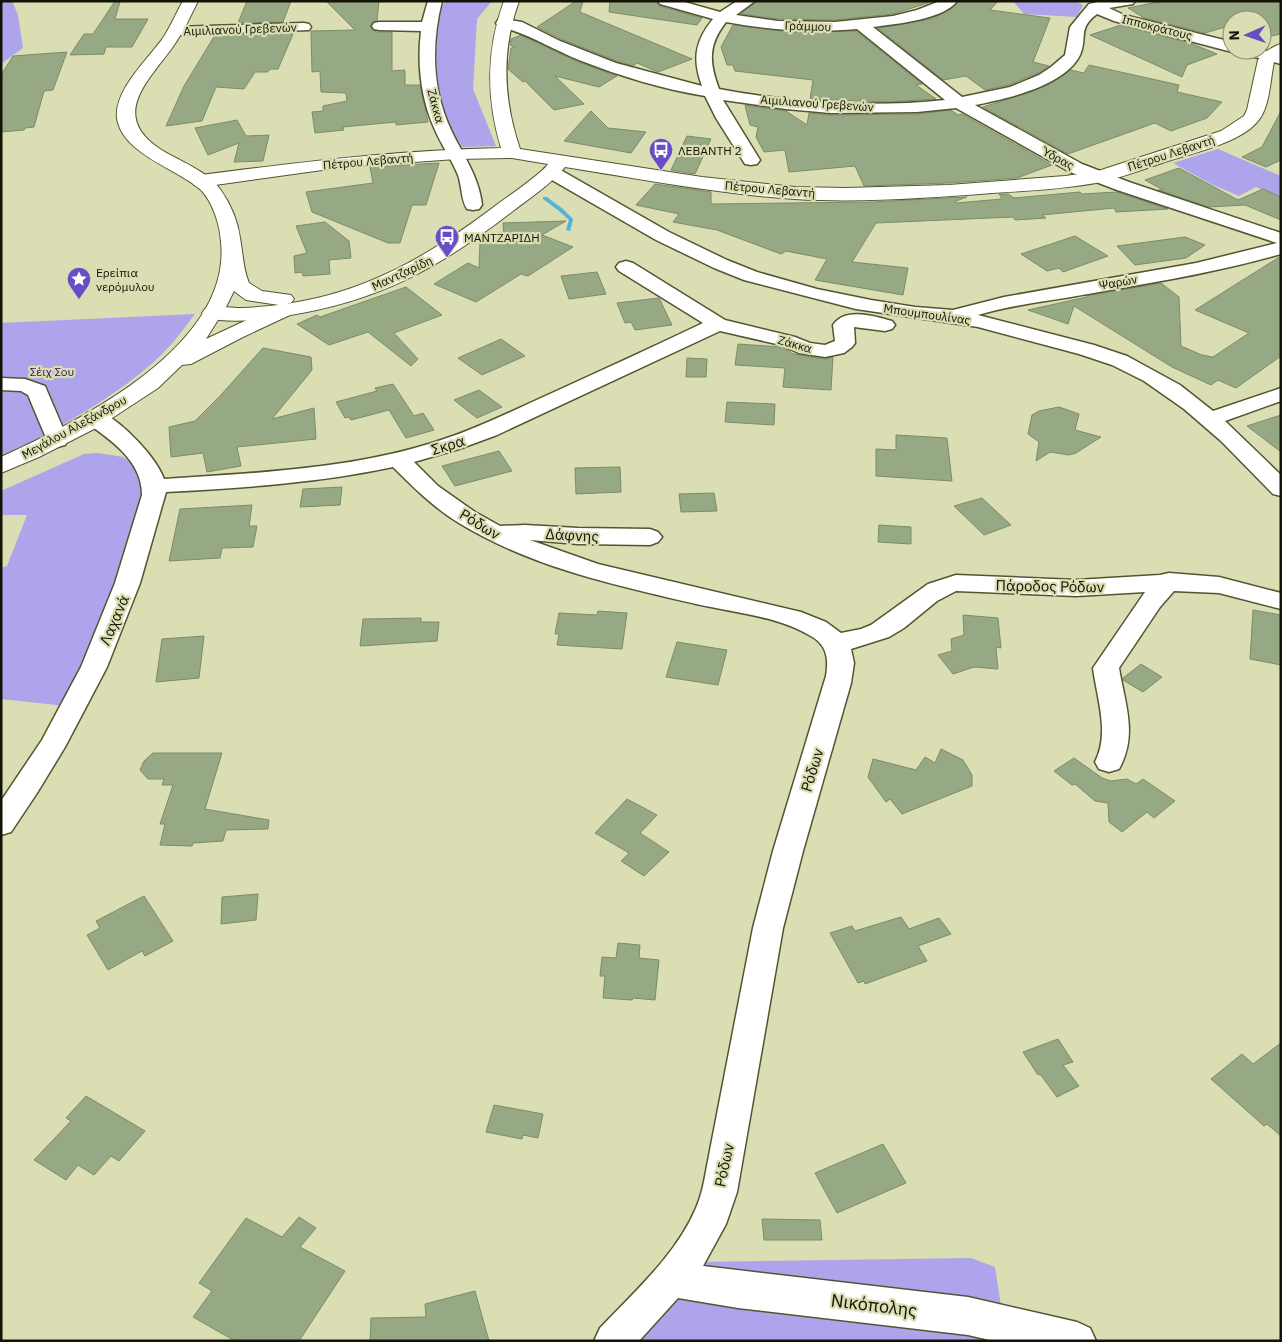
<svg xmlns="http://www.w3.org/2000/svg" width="1282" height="1342" font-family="'IBM Plex Sans',sans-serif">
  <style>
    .green { fill: #ada4eb }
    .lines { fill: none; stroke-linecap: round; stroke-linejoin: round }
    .stream { fill: #52b3de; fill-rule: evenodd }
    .building { fill: #96a984; stroke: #7a8c69 }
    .minor-casing { stroke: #545530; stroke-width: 3 }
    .tertiary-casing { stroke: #545530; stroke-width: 2 }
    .secondary-casing { stroke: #545530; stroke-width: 2 }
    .minor { fill: #fff; fill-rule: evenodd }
    .tertiary { fill: #fff; fill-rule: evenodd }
    .secondary { fill: #fff; fill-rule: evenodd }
    .labels { text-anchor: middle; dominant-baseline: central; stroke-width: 4.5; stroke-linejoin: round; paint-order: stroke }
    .far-street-label { font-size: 12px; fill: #131305; stroke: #dbddb3 }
    .far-poi-label { font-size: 12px; fill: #131305; stroke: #dbddb3; text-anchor: start }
    .far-park-label { font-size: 12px; fill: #2d0e67; stroke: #dbddb3 }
    .street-label { font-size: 15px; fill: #131305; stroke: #dbddb3 }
    .near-street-label { font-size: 18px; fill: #131305; stroke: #dbddb3 }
  </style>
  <rect width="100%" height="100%" fill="#dbddb3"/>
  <path class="green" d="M1,1H12L18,15L23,48L1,64Z
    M445,1H492L477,19L473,89L496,146L462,147L433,97L435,23Z
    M1013,1H1075L1083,5L1077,17L1024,14Z
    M1218,149L1281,176V197L1256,187L1239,196L1211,184L1173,163Z
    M195,314C184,328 174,343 161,355C123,393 50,434 1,456V323Z
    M98,453L123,457L133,464L142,477L144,490L139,532L66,706L1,699V568L7,566L27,515H1V491L84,454Z
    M971,1258L995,1267L1006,1339L1009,1341H636L697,1262Z"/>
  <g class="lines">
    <path class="stream" d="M543,197H547L563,209L573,219V220L570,231L566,230L569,220L559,211L543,199Z"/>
  </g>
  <path class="building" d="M115,1L120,2L115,19H148L132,47H106L104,54L70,55L84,34H93Z
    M247,1H291L283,22L238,23Z
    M326,1H379L377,21L372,22L370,27L376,32H392V71L405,70V85H420L428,122L396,125V122L343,127L344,130L315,133L312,112L323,111V106L347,101L346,93L321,92L320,71L312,72L311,31L355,30Z
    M576,1H583L580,12L692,59L658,72L637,63L633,66L617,61L561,39L537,27Z
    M610,1H656L659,6L702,18L697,25L609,12Z
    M757,1H934L893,14L835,20L778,19L741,14Z
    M959,1H998L990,10L1050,18L1033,62L1049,66L1038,73L1009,85L985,90L966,76L943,80L878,28L931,19L951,9Z
    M1163,1H1281V34L1262,38V16L1250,20H1232V25L1205,33L1144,18L1128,8Z
    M733,25L791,32L856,31L922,84L916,85L936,99L888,102L810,99L813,80L735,71L733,65H727L721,47Z
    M1121,25L1190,43L1217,54L1187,65L1182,77L1090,35Z
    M294,32L278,69H271L267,72H255L244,89L216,87L202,121L166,126L184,86L215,35Z
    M521,35L578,62L617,76L599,87L555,76L584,104L554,110L525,81L523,82L508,69L511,48L515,47L510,45L511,39Z
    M67,52L53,90L44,91L34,127L25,128L24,130L1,132V75L13,56Z
    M1089,65L1179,85L1177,92L1222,102L1207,118L1171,131L1155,123L1068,154L983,107L1034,91L1049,84L1070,70L1084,73Z
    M745,105L786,111L807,125L809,113L831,115L917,114L951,110L958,115L962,114L1052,165L1017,178L949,183L864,186L855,166L789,172L785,150L764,152L756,137L758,127L750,125Z
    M591,111L608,128L646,132L631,153L564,141Z
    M1281,111V160L1266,167L1242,157L1262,147Z
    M237,120L246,136L269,135L263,161L234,162L239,143L208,155L195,128Z
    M687,136L711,139L695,174L671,170Z
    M439,163L426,205H412L400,243H388L312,212L306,192L373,183L370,167Z
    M1179,168L1238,200L1263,189L1281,197V220L1245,205L1208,207L1158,190H1163L1145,180Z
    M655,184L711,192V204L872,202L967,197L956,201V203L1002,199L999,194H1008L1014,198L1080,192L1082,194L1117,192L1168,209L1116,212L1114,208L1042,215L1046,218L1015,220L1013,217L876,223L852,262L908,268L903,295L815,280L827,259L786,251L781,254L717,230L673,222L679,214L636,205Z
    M566,221L542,235L573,247L528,276L521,274L476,302L434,284L468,263L479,268L480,241L504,240L503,223Z
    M325,222L349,241L351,258L329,260L330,274L303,276L302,272L295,273L294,256L307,253L296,226Z
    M1075,236L1108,256L1063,272L1059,268L1047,271L1021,254Z
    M1185,237L1205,245L1186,258L1135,265L1117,246Z
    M1281,256V356L1236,388L1218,380L1211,385L1172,367L1074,306L1068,324L1028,310L1087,297L1086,296L1161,283L1179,297L1181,346L1202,355L1213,357L1249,333L1195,310Z
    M597,272L606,294L569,299L561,276Z
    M406,287L442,315L394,333L418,359L411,366L368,332L329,345L297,324L317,315L320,317Z
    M659,298L672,325L635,330L631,322L625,323L617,303Z
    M501,339L525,356L482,375L458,358Z
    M738,344L781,347L790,351V353L799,355L825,359L833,357L831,390L783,387L785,368L735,365Z
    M263,348L311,357L312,370L272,419L314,408L316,439L237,447L241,466L207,472L203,453L171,457L169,427L195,421L220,396Z
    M687,358L707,359L706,377H686Z
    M393,384L414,416L423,413L434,430L406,438L389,410L351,420L348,417L345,418L336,402L377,391L375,388Z
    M479,390L502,407L477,418L454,400Z
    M727,402L775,404L774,425L725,422Z
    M1059,407L1079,414L1075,430L1101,437L1076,453L1069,455L1050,452L1036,461L1039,442L1028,434L1032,415L1039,411Z
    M1281,415V452L1247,426Z
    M896,435L947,438L952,481L876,476V449L896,450Z
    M499,451L512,471L455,486L442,466Z
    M620,467L621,492L576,494L575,468Z
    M342,487L340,505L300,507L303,489Z
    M714,493L717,511L681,512L679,494Z
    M982,498L1011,525L984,535L954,506Z
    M252,505L249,526H257L253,547L222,548L220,558L169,561L180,509Z
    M879,525L911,527V544L878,542Z
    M1253,610L1281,615V665L1250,659Z
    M598,611L627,613L622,649L557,645L559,634H555L559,613L597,615Z
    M963,615L998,618L1001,648L996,647L998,669L974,667L953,674L938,655L952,651L951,639L964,635Z
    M421,618V622H439L437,641L360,646L363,619Z
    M204,636L199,678L156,682L162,639Z
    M677,642L727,650L718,685L666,677Z
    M1141,664L1162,677L1143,692L1123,680V678Z
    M941,749L963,760L972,775V786L902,814L890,799L886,802L868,777L873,759L916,770L925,757L935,763Z
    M153,753H222L205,809L269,820L268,829L226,830L223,841L193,843L192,846L160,845L165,824H160L173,785H162L164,779H148L140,770L144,761Z
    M1074,758L1102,778L1111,781L1127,779L1136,784L1143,779L1175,801L1154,818L1147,812L1122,832L1109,822L1108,803L1095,801L1075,784L1072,785L1054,771Z
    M627,799L657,815L640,833L669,852L644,876L621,861L629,853L595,833Z
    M258,894L256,920L221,924L222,897Z
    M144,896L173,941L145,956L142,951L108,970L87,935L100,928L96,921Z
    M901,917L909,929L939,918L951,934L918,946L927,961L865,984L864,981L858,983L830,933L852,926L855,931Z
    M618,943L640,945L639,958L659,960L655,1000L633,998L632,1000L603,998L605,976H600L602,957L616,958Z
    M1058,1039L1073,1062L1063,1065L1079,1086L1057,1097L1040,1074L1038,1075L1023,1052Z
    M1281,1043V1136L1267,1124L1264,1126L1211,1079L1242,1054L1253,1064Z
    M86,1096L145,1131L119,1161L111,1156L94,1175L78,1165L66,1180L34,1160L71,1121L66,1118Z
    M494,1105L543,1114L538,1138L523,1135L522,1139L486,1132Z
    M883,1144L906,1183L837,1213L815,1173Z
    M299,1217L316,1228L300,1247L345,1271L299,1341H235L193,1317L212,1291L199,1283L246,1218L282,1237Z
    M762,1219L820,1220L822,1240H764Z
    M475,1291L489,1341H370L371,1318L426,1317L425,1304Z"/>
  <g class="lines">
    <defs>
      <path id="minor" d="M428,1H442C431,45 432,91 452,132C464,157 479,177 482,205L479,209L473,210L467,209C461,200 462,186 458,175C452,160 442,146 435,130C421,99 417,65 421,31L379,30L374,29L372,26L374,23L379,22H422Z
        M658,1H681L720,12L737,1H755L736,15L778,21L835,22L893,16L917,10L940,1H957C943,20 895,24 873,27L962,97L1010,87L1039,75L1051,67L1065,55L1070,27L1089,4L1101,1H1135L1133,4L1109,8L1124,15L1232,42V50H1262L1281,54V64L1240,53L1237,50L1232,52L1114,21L1097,14C1077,29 1088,37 1080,55C1065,86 1006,99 975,105L1082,164L1129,182L1281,233V254C1212,274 1142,284 1071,297C1040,302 1008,306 978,315L1094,345L1127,356L1180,385L1213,411L1281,388V401L1225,421L1281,475V496L1273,494L1221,441L1184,409L1144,381L1112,365L1079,354L978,327L856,309L744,280L714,268L656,240L545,176L542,172L545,168L551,167L557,168L669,232L727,260L757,272L817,289L871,300L915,307L953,310L1004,297L1196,263L1277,243L1117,190L1070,172L956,108L917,112L831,113L786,109L723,100L760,160L757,164L751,165L745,164L716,118L705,96C662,89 620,76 579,60C552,49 527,33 498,26L496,23L498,20L503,19L522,22L560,41L616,63L702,86C692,59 695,41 713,19L660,4ZM726,22C770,30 813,33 857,29L945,100C869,108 793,103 719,89C709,62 708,45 726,22Z
        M304,23L309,24L311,27L309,30L175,35L170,34L168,31L170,28L175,27Z
        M626,261L633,263L725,320L795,337L810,343L825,345L835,341L833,325C845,307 874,316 892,321L895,325L892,329L885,331L854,327L855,343L852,347L844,353L825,357L799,353L781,345L720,331L497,435L459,449L414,462L438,486L475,512L500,526L525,525L578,528L650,529L658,532L662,537L658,542L650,545L578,544L530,540L598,564L801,612L826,622L841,633L861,629L871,625L928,584L956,575L1076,580L1160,575L1169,573L1219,577L1281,593V609L1219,593L1174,591L1160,607L1119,668C1125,704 1138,735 1119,769L1109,772L1099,769L1095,762C1110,733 1097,699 1093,668L1145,592L1076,596L956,591L937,601L904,628L889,637L851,649L854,663L851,683L803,851L783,928L737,1192L726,1224L703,1266L968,1297L1077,1322L1090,1328L1096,1341H994L968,1335L738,1308L678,1298L639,1341H594L600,1328C635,1291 676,1255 696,1208C701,1197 704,1183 706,1171L753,928L773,851L826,676C829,658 827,644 809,635C776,616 732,612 696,604C614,585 531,567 459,523C434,508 413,487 393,467C318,483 242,488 166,492L140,583L107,667L65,747L37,793L11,832L1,835V801L42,740L81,667L115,583L142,495C142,461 112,441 87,423L84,418L87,413C93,412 97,411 103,413C123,423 156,457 164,479C254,473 358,469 444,439C481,427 516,409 552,393C602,370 653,347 703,323L619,271L616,267L619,263Z
        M1,378L25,379L45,386L68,440L65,445L57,447L49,445L28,395L21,391L1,390Z"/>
      <path id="tertiary" d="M504,1H519C501,51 503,99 520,149L702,177L795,187L846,188L949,185L1065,176L1095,172L1221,131L1244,116L1247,110L1258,60C1263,53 1273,46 1281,44V57L1274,62C1270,80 1270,107 1258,121C1241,142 1195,153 1171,160C1146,168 1121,178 1096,183C1062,189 1027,191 992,193C927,198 860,203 795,199C718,194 641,179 565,167C550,185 531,197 513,211C439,268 378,302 284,316C259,320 229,324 205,317L202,313L205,309C217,305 230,308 243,308C263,307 283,305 303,301C378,287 440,248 499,203C515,192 530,181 545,168L548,164L512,158L456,159L344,167L201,187L194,185L192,181L194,177L201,175C301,162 400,150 501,148C486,98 486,50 504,1Z"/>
      <path id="secondary" d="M183,1H198C190,17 183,33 172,48C147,82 110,116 160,149C179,161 206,170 220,189C230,203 238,221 240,238C243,253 243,269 249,283L262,291L291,295L294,299L291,303L287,304L292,306L295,310L292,314L243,337L191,364L182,365L158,388L100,426L39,457L1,473V457C78,422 232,346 221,242C220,226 213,202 201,190C178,169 122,154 117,118C114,90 148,59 163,38C171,26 176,13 183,1ZM234,291L246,300L279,305L206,339L226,307Z"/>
    </defs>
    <use href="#minor" class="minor-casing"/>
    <use href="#tertiary" class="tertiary-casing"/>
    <use href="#secondary" class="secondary-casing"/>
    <use href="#minor" class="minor"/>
    <use href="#tertiary" class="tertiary"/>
    <use href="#secondary" class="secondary"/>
  </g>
  <defs>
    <symbol id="bus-pin" viewBox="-11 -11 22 30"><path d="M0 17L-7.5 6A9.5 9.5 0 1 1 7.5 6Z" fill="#6a4cc6" stroke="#dbddb3"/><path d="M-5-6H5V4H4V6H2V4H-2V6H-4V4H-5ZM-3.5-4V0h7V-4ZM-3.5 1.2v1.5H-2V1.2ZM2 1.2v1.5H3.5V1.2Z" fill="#fff"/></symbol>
    <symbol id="sight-pin" viewBox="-11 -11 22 30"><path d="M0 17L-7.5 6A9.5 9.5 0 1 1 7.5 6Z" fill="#6a4cc6" stroke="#dbddb3"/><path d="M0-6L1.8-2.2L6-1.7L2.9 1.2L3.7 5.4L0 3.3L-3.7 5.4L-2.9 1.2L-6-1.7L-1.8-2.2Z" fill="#fff"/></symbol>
  </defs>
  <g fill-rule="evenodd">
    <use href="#bus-pin" x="647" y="136" width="28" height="38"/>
    <use href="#bus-pin" x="433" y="223" width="28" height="38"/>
    <use href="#sight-pin" x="65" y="265" width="28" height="38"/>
  </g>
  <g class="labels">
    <g class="far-street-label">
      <text transform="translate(808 26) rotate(2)">Γράμμου</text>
      <text transform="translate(1157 27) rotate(14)">Ιπποκράτους</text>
      <text transform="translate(240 29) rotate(-2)">Αιμιλιανού Γρεβενών</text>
      <text transform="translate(817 103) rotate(4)">Αιμιλιανού Γρεβενών</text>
      <text transform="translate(436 106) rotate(75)">Ζάκκα</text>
      <text transform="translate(1171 153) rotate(-18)">Πέτρου Λεβαντή</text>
      <text transform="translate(1058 158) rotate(28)">Ύδρας</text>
      <text transform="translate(368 161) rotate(-5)">Πέτρου Λεβαντή</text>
      <text transform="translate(770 189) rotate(5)">Πέτρου Λεβαντή</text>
      <text transform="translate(402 273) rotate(-25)">Μαντζαρίδη</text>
      <text transform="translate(1118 282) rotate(-10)">Ψαρών</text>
      <text transform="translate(927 314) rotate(8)">Μπουμπουλίνας</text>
      <text transform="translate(795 344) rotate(16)">Ζάκκα</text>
      <text transform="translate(74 427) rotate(-29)">Μεγάλου Αλεξάνδρου</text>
    </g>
    <g class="far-poi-label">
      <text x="678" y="150">ΛΕΒΑΝΤΗ 2</text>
      <text x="464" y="237">ΜΑΝΤΖΑΡΙΔΗ</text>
      <text x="96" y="272">Ερείπια<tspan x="96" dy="14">νερόμυλου</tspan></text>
    </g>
    <g class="far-park-label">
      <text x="52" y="371">Σέιχ Σου</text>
    </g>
    <g class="street-label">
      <text transform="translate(448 445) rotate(-17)">Σκρα</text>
      <text transform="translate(480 524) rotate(31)">Ρόδων</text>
      <text transform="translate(572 535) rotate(3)">Δάφνης</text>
      <text transform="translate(1050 586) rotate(1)">Πάροδος Ρόδων</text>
      <text transform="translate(114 620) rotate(-67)">Λαχανά</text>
      <text transform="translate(812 770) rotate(-73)">Ρόδων</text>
      <text transform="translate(724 1165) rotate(-78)">Ρόδων</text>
    </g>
    <g class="near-street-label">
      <text transform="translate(874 1305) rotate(7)">Νικόπολης</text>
    </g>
  </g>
  <rect width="1282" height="1342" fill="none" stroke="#131305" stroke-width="5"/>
  <g transform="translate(1247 35) rotate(268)"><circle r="24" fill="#dbddb3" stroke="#8b8c6d"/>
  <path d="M0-4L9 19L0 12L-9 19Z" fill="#6a4cc6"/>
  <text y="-8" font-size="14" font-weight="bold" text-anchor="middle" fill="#131305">N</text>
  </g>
</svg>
